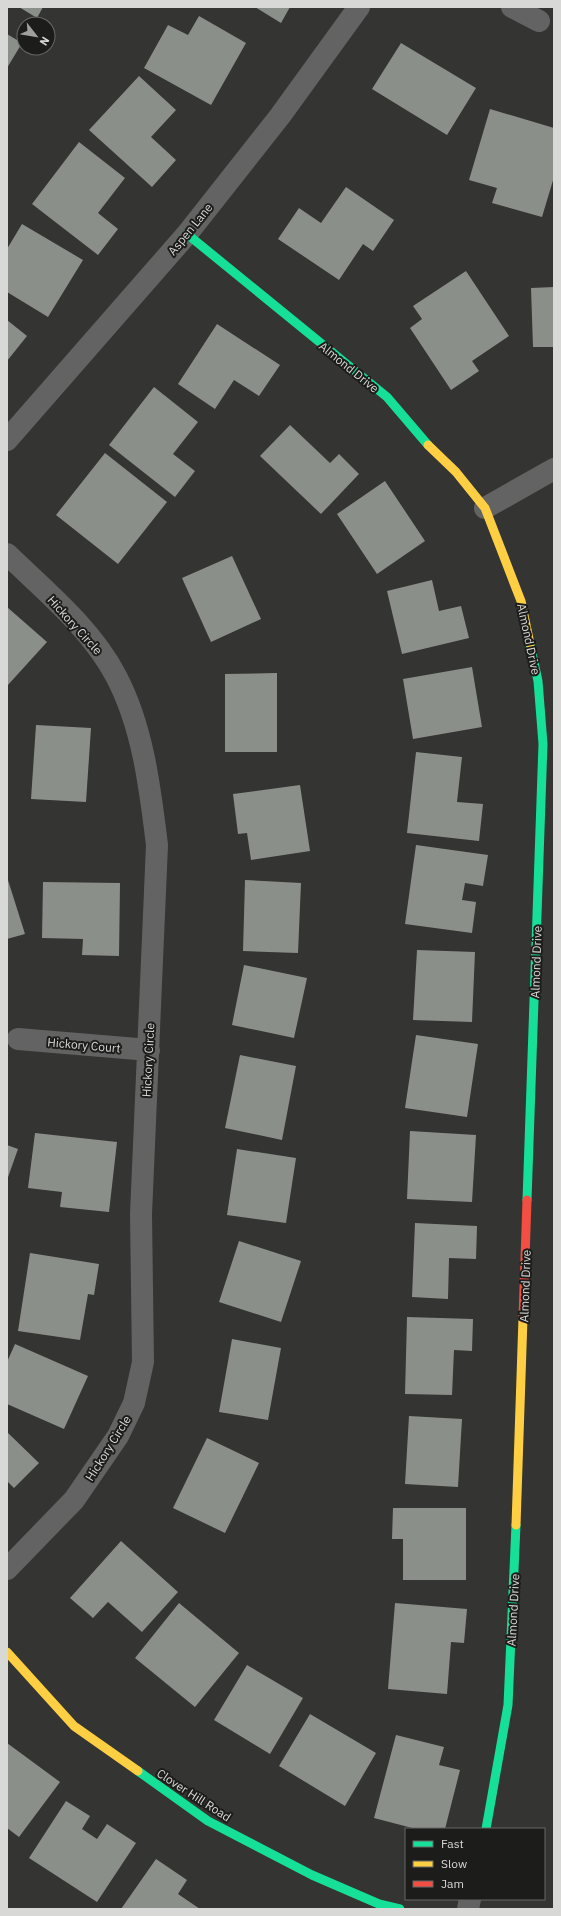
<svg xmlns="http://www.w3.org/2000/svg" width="561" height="1916" font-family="'IBM Plex Sans',sans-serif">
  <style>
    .building { fill: #8b8f89 }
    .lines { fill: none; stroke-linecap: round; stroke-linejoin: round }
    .street { stroke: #636363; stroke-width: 22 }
    .fast { stroke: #16e098; stroke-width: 9 }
    .slow { stroke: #ffcf43; stroke-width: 9 }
    .jam { stroke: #f24e42; stroke-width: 9 }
    .labels { text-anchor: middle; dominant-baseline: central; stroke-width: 4; stroke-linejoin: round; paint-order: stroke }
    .street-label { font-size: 12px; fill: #d8d8d6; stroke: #1c1c1b }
  </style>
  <rect width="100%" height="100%" fill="#343433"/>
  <path class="building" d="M19,7H43L37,18Z
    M255,7H290L281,23Z
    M199,16L246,43L211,105L144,68L168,25L188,35Z
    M7,34L22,43L7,68Z
    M401,43L476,88L447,135L372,89Z
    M139,76L176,110L151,137L176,160L152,187L89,130Z
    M490,109L554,128V177L542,217L492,203L497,188L469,180Z
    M79,142L125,178L98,213L118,229L98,255L32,204Z
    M346,187L394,220L373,251L363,244L339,280L278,239L299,208L321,223Z
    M22,224L83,260L48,317L7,292V249Z
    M466,271L509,336L472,361L479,371L451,390L410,328L422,319L413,306Z
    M554,287V347H533L531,288Z
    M7,320L27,336L7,361Z
    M217,324L280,365L259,396L234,380L215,409L178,384Z
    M154,387L198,422L173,454L195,471L175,497L109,445Z
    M290,425L330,463L339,454L359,474L321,514L260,456Z
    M105,453L167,502L118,564L56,515Z
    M385,481L425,541L377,574L337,514Z
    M232,556L261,619L211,642L182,578Z
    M432,580L439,611L461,606L469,638L402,654L387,591Z
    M7,607L47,642L7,686Z
    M472,667L482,727L413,739L403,679Z
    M277,673V752H225V674Z
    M36,725L91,728L86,802L31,799Z
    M416,752L462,757L457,802L483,804L479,841L407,833Z
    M300,785L310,851L251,860L247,833L238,834L233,794Z
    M416,845L488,855L483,886L465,883L462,900L476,902L472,933L405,924Z
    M7,877L25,934L7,939Z
    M245,880L301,883L298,953L243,951Z
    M43,882L120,883L119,956L82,955L83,939L42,938Z
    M417,950L475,952L472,1022L413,1020Z
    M244,965L307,978L294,1038L232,1025Z
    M416,1035L478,1044L467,1117L405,1108Z
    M240,1055L296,1066L282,1140L225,1128Z
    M410,1131L476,1135L472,1202L407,1199Z
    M35,1133L117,1142L109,1212L60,1207L62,1192L28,1188Z
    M7,1145L18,1149L7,1180Z
    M237,1149L296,1158L286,1223L227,1215Z
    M415,1223L477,1226L476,1259L449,1258L448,1299L412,1297Z
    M239,1241L301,1261L281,1322L219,1302Z
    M30,1253L99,1264L94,1295L88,1294L80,1340L18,1331Z
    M407,1317L473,1319L472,1351L454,1350L452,1395L405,1394Z
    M232,1339L281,1348L268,1420L219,1412Z
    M15,1344L88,1376L64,1429L7,1404V1362Z
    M409,1416L462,1419L458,1487L405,1484Z
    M7,1432L39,1463L14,1488L7,1481Z
    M207,1438L259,1463L225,1533L173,1508Z
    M393,1508H466V1580H403V1539H392Z
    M121,1541L178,1592L142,1632L108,1602L93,1618L70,1598Z
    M179,1603L239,1653L195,1707L135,1658Z
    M395,1603L467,1609L464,1643L451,1642L447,1694L388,1689Z
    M247,1665L303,1698L270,1754L214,1720Z
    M310,1714L376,1753L345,1806L279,1766Z
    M396,1735L444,1747L439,1765L460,1770L445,1829H416L374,1818Z
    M7,1743L60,1782L19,1837L7,1828Z
    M66,1801L90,1816L82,1829L97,1839L107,1824L136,1843L97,1902L29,1858Z
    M156,1859L187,1880L178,1894L200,1909H121Z"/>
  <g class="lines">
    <path class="street" d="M512,7L539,21
      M7,440L187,234L280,116L359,7
      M485,508L554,469
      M7,554C45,591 91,628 116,676C143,727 150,788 157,845L141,1214L143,1362L134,1403L118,1436L74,1500L7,1569
      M18,1039L149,1050
      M468,1909L470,1899"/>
    <path class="fast" d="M187,234L387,397L428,445
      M527,1200L543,744L538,681L530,644
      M138,1771L208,1821L312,1875L379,1904L400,1909
      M486,1829L508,1705L516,1525"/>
    <path class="slow" d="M428,445L456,472L485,508L521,601L530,644
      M516,1525L523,1318
      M7,1652L74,1726L138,1771"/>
    <path class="jam" d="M523,1318L527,1200"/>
  </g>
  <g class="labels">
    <g class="street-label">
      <text transform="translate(190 229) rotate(-51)">Aspen Lane</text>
      <text transform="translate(349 367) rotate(39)">Almond Drive</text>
      <text transform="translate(75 625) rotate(48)">Hickory Circle</text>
      <text transform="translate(529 639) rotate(78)">Almond Drive</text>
      <text transform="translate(536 962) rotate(-88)">Almond Drive</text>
      <text transform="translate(84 1045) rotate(5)">Hickory Court</text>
      <text transform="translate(148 1060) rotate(-87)">Hickory Circle</text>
      <text transform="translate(525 1286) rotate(-88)">Almond Drive</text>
      <text transform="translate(108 1448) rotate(-58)">Hickory Circle</text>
      <text transform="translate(513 1610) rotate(-87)">Almond Drive</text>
      <text transform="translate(194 1795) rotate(33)">Clover Hill Road</text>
    </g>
  </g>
  <rect width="561" height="1916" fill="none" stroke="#d8d8d6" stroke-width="16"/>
  <rect x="405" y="1828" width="140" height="72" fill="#1c1c1b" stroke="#676766"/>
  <rect x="413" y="1841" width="20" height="6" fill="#16e098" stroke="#676766"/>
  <text x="441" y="1848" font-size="12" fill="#d8d8d6">Fast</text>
  <rect x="413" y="1861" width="20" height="6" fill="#ffcf43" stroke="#676766"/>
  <text x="441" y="1868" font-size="12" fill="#d8d8d6">Slow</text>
  <rect x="413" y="1881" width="20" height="6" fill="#f24e42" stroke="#676766"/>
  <text x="441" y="1888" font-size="12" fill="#d8d8d6">Jam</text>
  <g transform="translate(36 36) rotate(121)"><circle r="19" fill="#1c1c1b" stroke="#676766"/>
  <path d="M0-3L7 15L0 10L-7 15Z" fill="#9f9f9d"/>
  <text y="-6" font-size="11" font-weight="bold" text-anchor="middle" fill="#d8d8d6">N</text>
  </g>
</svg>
